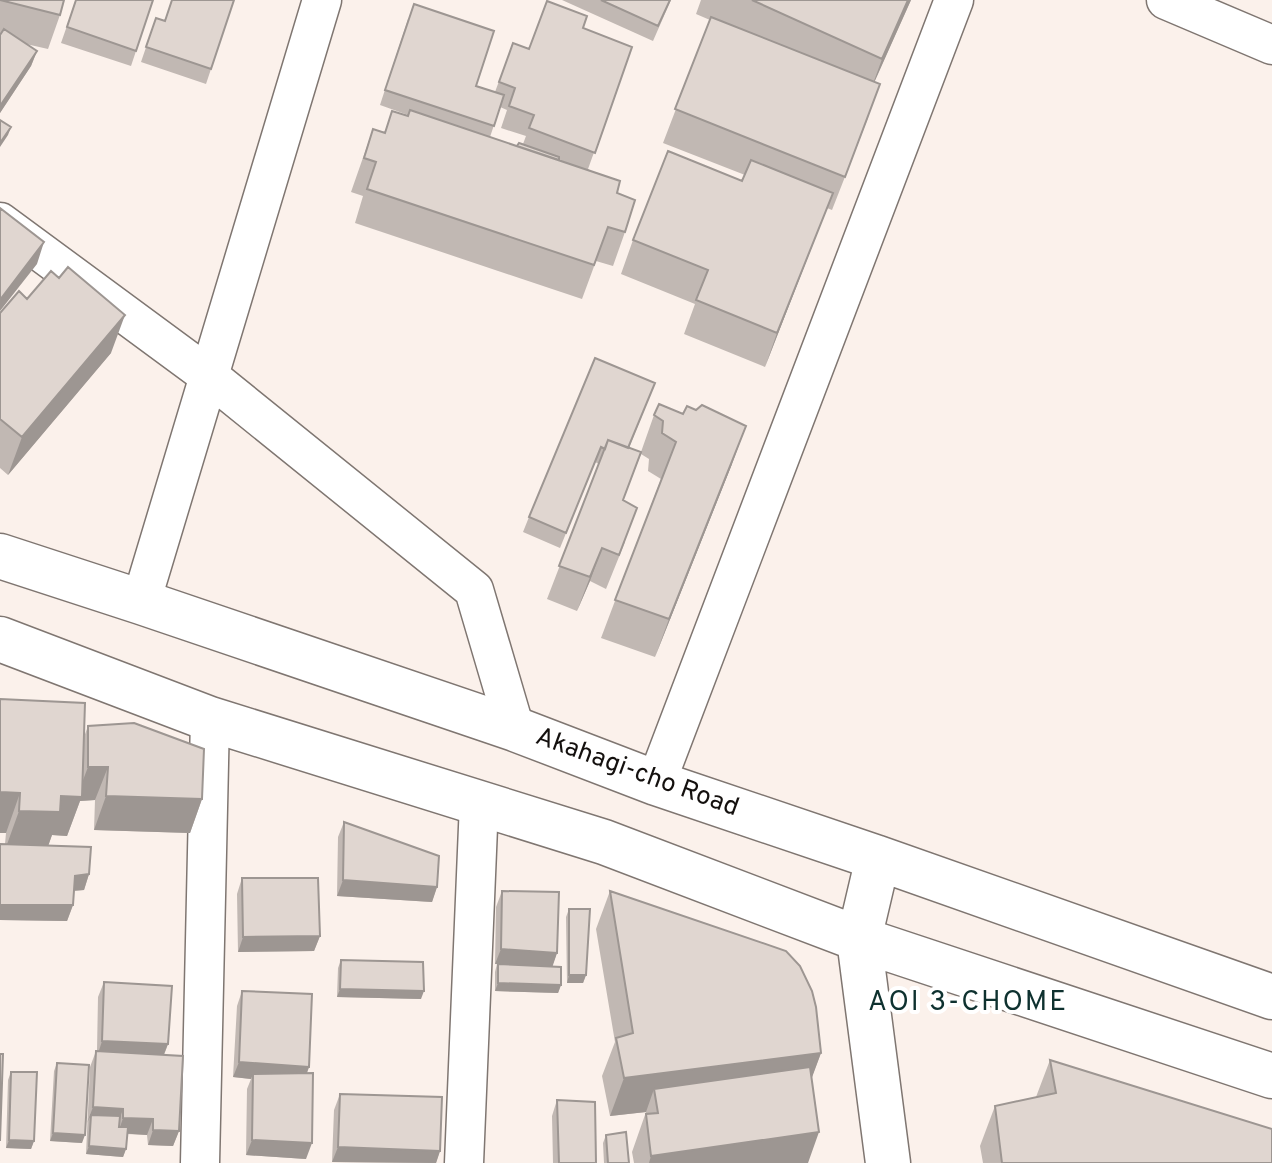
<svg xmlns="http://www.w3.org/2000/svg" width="1272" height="1163" font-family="Overpass,sans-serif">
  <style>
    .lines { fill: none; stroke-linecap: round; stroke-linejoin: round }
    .minor-casing { stroke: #7f7671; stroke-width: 41 }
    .tertiary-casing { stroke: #7f7671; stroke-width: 47 }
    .minor { stroke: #fff; stroke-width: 38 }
    .tertiary { stroke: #fff; stroke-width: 44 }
    .wall { fill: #c1b8b3; fill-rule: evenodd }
    .shaded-wall { fill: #9d9692 }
    .building { fill: #e0d6d0; stroke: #9d9692; stroke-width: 2 }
    .labels { text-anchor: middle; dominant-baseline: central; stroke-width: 8; stroke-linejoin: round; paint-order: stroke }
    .street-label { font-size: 26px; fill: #14100e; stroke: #fff }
    .neighbourhood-label { font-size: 28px; letter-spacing: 2px; fill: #0e312f; stroke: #fff }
  </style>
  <rect width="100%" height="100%" fill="#fbf1eb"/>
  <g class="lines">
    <defs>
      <path id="minor" d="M1166,0L1272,45
        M0,222L209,376L474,590L515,729
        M141,602L322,0
        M656,783L954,0
        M200,1163L210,719
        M464,1163L479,803"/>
      <path id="tertiary" d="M0,556L141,602L515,729L656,783L878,858L1272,997
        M0,639L210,719L604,842L859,939L1272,1076
        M878,858L859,939L888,1163"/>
    </defs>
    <use href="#minor" class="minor-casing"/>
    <use href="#tertiary" class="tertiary-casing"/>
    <use href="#minor" class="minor"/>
    <use href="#tertiary" class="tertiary"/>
  </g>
  <path class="wall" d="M0,0L60,15L48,49L26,44L37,51L31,66L0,113Z
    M76,0H153L131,66L61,43Z
    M234,0L206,84L141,62L156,18L165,21Z
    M562,0H671L653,41Z
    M701,0H911L874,82L868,118L832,210L827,208L765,367L684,334L695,304L621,274L633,240L742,181L745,175L663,143L710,20L696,14Z
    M408,19L476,86L495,92L513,43L529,49L583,28L632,47L588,169L617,193L625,232L613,266L596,261L582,299L355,223L363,196L351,192L373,129L385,132L392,111L408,116V115L380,105ZM500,107L507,110L501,128L526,136L523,144L517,146L490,137Z
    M27,299L111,353L8,475L0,468V313Z
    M649,398L629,448L641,452L654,415L732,464L655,657L601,638L661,479L648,471L649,459L641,454L623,500L625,542L606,589L590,581L577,611L547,599L599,464L595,462L560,548L523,532L529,517Z
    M0,699L84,737L88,726L202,799L190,833L94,830L95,800L80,801L67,836L52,835L48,846L89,874L84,890L74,891L73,905L67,921L0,920V844H5L6,833H0Z
    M344,822L437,887L432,902L337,896L338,837Z
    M242,878L320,936L314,951L238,952L237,894Z
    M502,891L557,953L552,966L561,985L558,993L495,991V972L497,964H495L496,907Z
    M610,891L821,1053L811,1079L808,1163H634L632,1152L646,1112L610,1116L602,1076L615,1042L596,929Z
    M569,909L586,975L583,983H567L566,917Z
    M341,960L421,999L337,997L338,968Z
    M104,982L168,1044L164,1055L179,1131L173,1146L148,1145L147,1135L127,1134L126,1149L123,1157L86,1154L90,1067L96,1051H97L98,997Z
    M242,991L309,1067L307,1073L306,1159L246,1155L247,1089L251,1079L233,1077L237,1006Z
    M1050,1060L1272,1163H983L980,1146L995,1106L1036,1097Z
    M57,1063L82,1143L50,1141L54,1071Z
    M11,1072L34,1141L31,1149L6,1148L8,1080Z
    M340,1094L440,1151L436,1163L332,1162L334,1110Z
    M557,1100L596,1163H553L552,1116Z
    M606,1135L629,1163H604L603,1143Z"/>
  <path class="shaded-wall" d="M908,0H911L870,92L882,59Z
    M37,51L31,66L0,113V106Z
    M11,127L8,135L0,147V143Z
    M833,193L820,226L765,367L777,333Z
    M44,242L37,264L0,311V300Z
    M125,315L111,353L8,475L22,437Z
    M746,426L732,464L655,657L669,619Z
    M602,548L590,581L577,611L590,577Z
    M88,767H108L95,800L80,801L67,836L52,835L46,852L5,850L19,811L61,796H77Z
    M0,792L20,793L6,833H0Z
    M106,796L202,799L190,833L94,830Z
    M89,874L84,890L69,891L75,876Z
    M343,880L437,887L432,902L337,896Z
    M0,905H73L67,921L0,920Z
    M320,936L314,951L238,952L243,937Z
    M501,949L557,953L552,968L495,964Z
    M569,975H586L583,983H567Z
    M498,983L561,985L558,993L495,991Z
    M340,989L424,991L421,999L337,997Z
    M102,1041L168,1044L162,1059L97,1057Z
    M821,1053L807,1091L654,1089L646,1112L610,1116L624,1078Z
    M239,1062L309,1067L303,1083L253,1074L251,1079L233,1077Z
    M93,1107L123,1109L118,1124L91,1115L87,1123Z
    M123,1118L153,1119L147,1135L118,1133Z
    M153,1130L179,1131L173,1146L148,1145Z
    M819,1132L808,1163H649L651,1156Z
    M53,1133L85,1135L82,1143L50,1141Z
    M9,1140L34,1141L31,1149L6,1148Z
    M252,1140L312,1143L306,1159L246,1155Z
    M89,1146L126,1149L123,1157L86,1154Z
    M338,1147L440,1151L436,1163L332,1162Z"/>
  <path class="building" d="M0,0H64L60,15Z
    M76,0H153L136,51L67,27Z
    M172,0H234L211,69L146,47L156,18L165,21Z
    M601,0H670L658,26Z
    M752,0H908L882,59Z
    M547,1L587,16L583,28L632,47L595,153L529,128L534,115L509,106L515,88L499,82L513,43L529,49Z
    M414,4L494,31L476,86L504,95L494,126L385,90Z
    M711,17L880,84L845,177L675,109Z
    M4,29L37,51L0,106V35Z
    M410,110L620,181L617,193L635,200L625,232L608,227L594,265L367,189L376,162L364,158L373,129L385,133L392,111L408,116Z
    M0,120L11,127L0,143Z
    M519,143L559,157V160L517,146Z
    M668,151L742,181L751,160L833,193L777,333L696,300L708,270L633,240Z
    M0,208L44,242L0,300Z
    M68,267L125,315L22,437L0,419V313L19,291L27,299L51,271L59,278Z
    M595,358L655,383L628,448L608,440L605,449L601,447L566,533L529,517Z
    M659,404L683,414L687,406L696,410L702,405L746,426L669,619L615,600L676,442L662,433L663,421L654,415Z
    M608,440L641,452L623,500L637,508L619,555L602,548L590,577L559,566Z
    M0,699L85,703L82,797L61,796L60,812L19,811L20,793L0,792Z
    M134,723L204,749L202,799L106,796L108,767H88V726Z
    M344,822L439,856L437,887L343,880Z
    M0,844L91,847L89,874L75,876L73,905H0Z
    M242,878H318L320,936L243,937Z
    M502,891L559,892L557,953L501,949Z
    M610,891L786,951L800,966L812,991L816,1007L821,1053L624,1078L616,1038L633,1033Z
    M569,909H590L586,975H569Z
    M341,960L423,962L424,991L340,989Z
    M498,964L561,967V985L498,983Z
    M104,982L172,986L168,1044L102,1041Z
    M242,991L312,994L309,1067L239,1062Z
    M96,1051L183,1056L179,1131L153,1130V1119L123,1118V1109L93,1107Z
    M0,1054H3L0,1141Z
    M1050,1060L1272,1129V1163H1002L995,1106L1056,1093Z
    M57,1063L89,1065L85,1135L53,1133Z
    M810,1067L819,1132L651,1156L646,1114L658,1113L654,1089Z
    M11,1072H37L34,1141L9,1140Z
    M313,1073L312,1143L252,1140L253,1074Z
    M340,1094L442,1097L440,1151L338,1147Z
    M557,1100L595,1102L596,1163H559Z
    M91,1115L120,1116L119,1127H128L126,1149L89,1146Z
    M626,1132L629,1163H608L606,1135Z"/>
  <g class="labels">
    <g class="street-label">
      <text transform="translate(637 773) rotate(20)">Akahagi-cho Road</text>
    </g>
    <g class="neighbourhood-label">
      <text x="968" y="1003">AOI 3-CHOME</text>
    </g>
  </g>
</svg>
